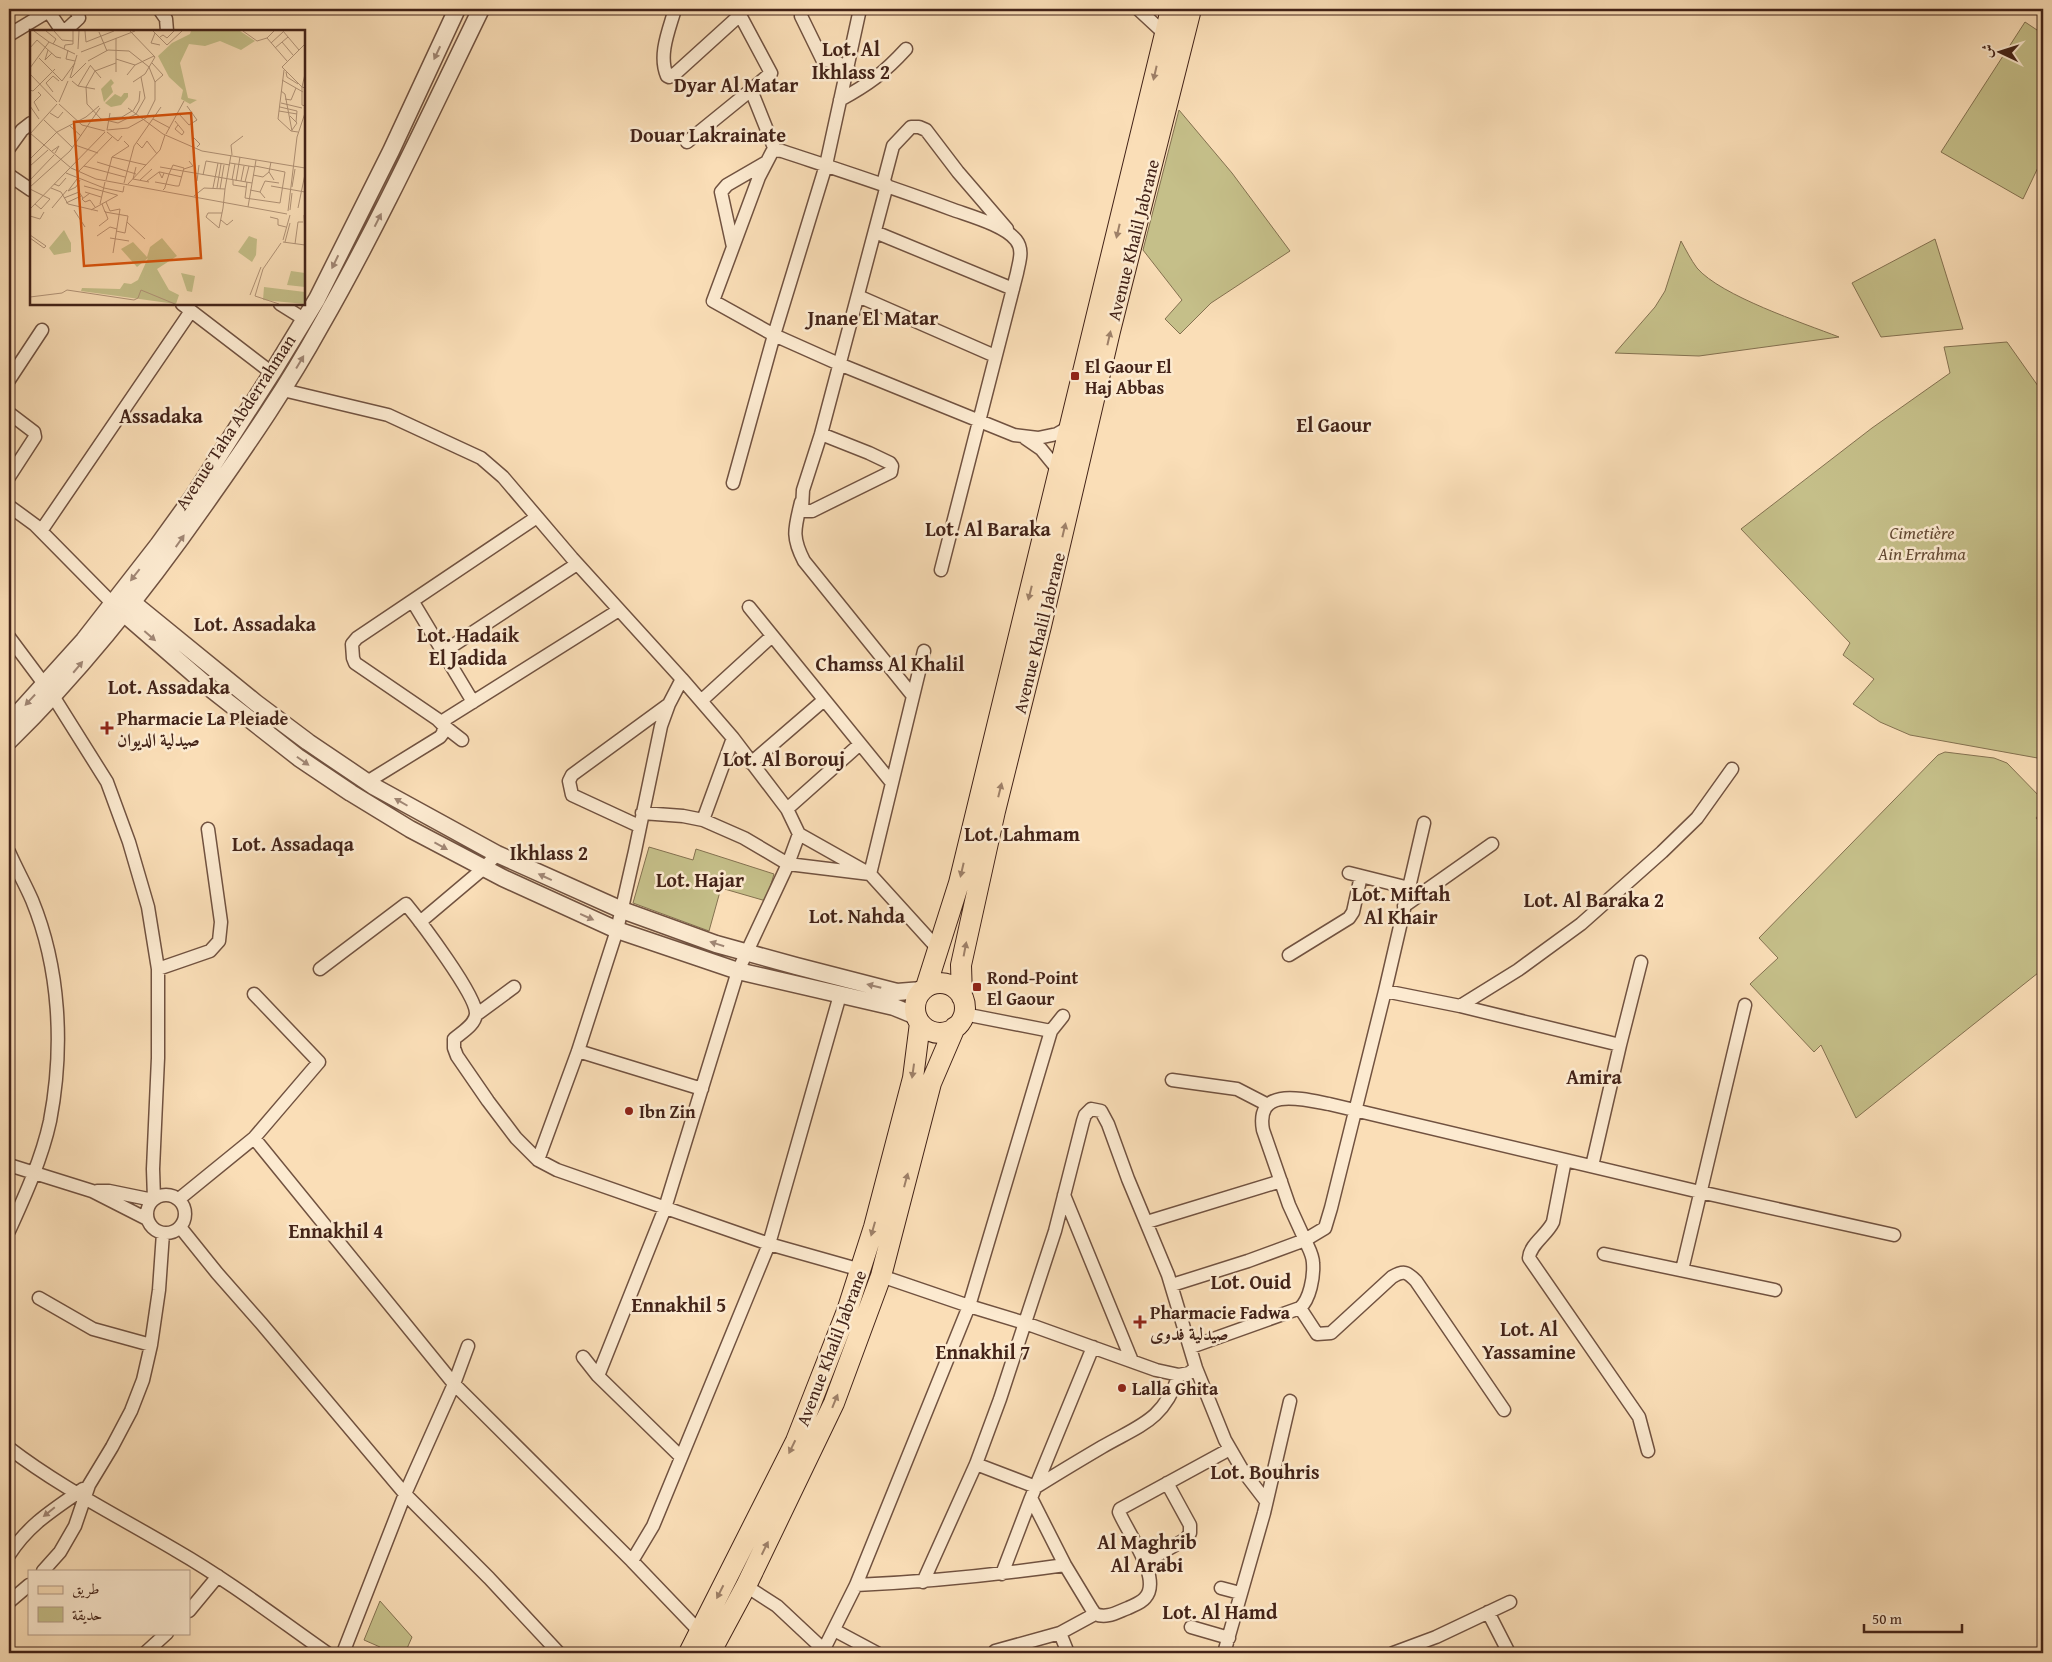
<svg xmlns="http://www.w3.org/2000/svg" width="2052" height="1662" font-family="'Gentium Book Plus',Amiri,serif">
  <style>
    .green { fill: #c5bf89; stroke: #847150 }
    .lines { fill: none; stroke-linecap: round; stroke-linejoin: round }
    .minor-casing { stroke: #715240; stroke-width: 15 }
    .tertiary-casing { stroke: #715240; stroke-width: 19 }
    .primary-casing { stroke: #432318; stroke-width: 22 }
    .minor { stroke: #fcead0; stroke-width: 12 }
    .tertiary { stroke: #fcead0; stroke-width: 16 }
    .primary { stroke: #fadeb7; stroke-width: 20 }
    .oneway { fill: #a08674 }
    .oneway2 { fill: #9e8068 }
    .poi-dot { fill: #8f2418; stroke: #fcead0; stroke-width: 2 }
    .labels { text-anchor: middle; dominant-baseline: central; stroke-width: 5; stroke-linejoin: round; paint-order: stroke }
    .street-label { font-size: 18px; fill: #432318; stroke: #fcead0 }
    .poi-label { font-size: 18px; font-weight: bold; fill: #432318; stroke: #fcead0; text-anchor: start }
    .park-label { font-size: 18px; font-style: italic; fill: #644a34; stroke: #fcead0 }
    .quarter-label { font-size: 20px; font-weight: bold; fill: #432318; stroke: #fcead0 }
    .inset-road { fill: none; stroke: #b19377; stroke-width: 1 }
    .view { fill: #d8540d; fill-opacity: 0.15; stroke: #d8540d; stroke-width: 2.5 }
    .inset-edge { fill: none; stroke: #432318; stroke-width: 2.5 }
  </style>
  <rect width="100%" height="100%" fill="#fadeb7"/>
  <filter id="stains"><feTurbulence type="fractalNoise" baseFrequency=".004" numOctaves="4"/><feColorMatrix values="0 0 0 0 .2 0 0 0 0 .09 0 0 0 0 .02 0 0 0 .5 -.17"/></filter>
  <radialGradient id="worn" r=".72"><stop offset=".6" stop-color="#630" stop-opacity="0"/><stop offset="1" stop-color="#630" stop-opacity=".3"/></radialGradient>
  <path class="green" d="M2025,22L2043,34V157L2023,199L1941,152Z
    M1179,110L1232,173L1290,251L1211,303L1180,334L1165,319L1182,300L1143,250Z
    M1935,239L1963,329L1881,337L1852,283Z
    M1681,241C1686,250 1691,260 1697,268C1721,296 1803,323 1839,337L1699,356L1615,353L1655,307L1665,291Z
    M2007,342L2043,393V759L1910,735L1880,722L1853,704L1874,679L1843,655L1850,643L1741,529L1872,428L1950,373L1944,347Z
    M1945,752L1994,758L2007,763L2043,800V810L2036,818L2043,826V969L1856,1118L1821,1045L1814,1052L1750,984L1778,958L1759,938L1938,755Z
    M649,847L693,860L696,849L774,874L766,901L721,888L709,931L633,903Z
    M380,1601L412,1637L405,1653H378L380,1647L364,1640Z"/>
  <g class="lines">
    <defs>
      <path id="minor" d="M47,9L62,31
        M159,9L166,19L167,31
        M675,9C669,30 658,55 667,76L669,77L676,73L740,15L771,73L751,90L775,150
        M1138,9L1165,34
        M801,16L822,59L848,66
        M65,31L79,18L76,9
        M9,35L52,9
        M840,100C869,84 884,73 906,49
        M687,142L751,90
        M9,148L22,130L31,123
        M9,175L31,190
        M883,184L893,146L911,127H919L926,130L958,172L1007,229
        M875,232L1013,289
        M733,247L721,192L727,185L765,163
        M858,296L995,356
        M182,304L272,373
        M280,304L304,319
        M9,380L42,330
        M283,390L388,415L481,458L503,477L572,558L682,679L733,738L787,809L799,834L870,874L939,950
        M9,413L34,432L35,437L9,477
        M821,434L869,453L890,463L892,466L891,472L812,511H804L802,509L803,490L821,434L887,185
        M1025,438L1041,449L1059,471
        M733,483L774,335L826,165L860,9
        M801,502C795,528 791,536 804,561L913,696
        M9,506L35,525L113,604
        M41,531L191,311
        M941,570L1017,273C1019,262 1024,250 1016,240C1004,225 970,216 951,209C895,188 839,170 782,151L775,150L772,152L759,177L713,301L774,335L839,364L1014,435L1038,438L1057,434L1071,426
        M413,602L473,702
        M749,607L892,783
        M9,637L53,696L107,782L129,842L148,907L158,969V1058L153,1169L154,1199
        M443,652L577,564
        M701,701L772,636
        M441,722L619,610
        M444,726L462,740
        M751,763L824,700
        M367,782L440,737L443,733L444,726L437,719L355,663L353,658L352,644L357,638L537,517
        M787,809L860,744
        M642,813L683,816L703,820L733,738
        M703,820L744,838L788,864L870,874L924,651
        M639,826L572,795L569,781L572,775L669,704
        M9,852C16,868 25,884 32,900C60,968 64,1048 50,1121C42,1158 25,1196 9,1231
        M1349,873L1409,888
        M1404,906L1492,844
        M420,922L484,868L497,854
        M1289,955L1349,918L1353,912L1361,876
        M158,969L210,951L219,941L221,922L208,829
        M320,969L406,904C420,921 477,996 476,1014C475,1025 462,1032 454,1039V1048L457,1056L488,1101L516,1138L538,1160L557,1170L769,1244L861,1270
        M1385,991L1424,823
        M1460,1006L1518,970L1581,924L1662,852L1697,818L1732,769
        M476,1015L514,987
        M1051,1031L1063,1016
        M1620,1045L1641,962
        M578,1051L702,1089
        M1172,1080L1237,1089L1268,1105
        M254,1138L454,1384L632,1561L700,1632
        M538,1160L578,1051L617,930L635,851L661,726L669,704L682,679
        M1565,1160L1553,1222C1547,1235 1530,1244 1529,1258L1639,1417L1648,1451
        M9,1165L92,1191L147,1219
        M97,1191H109L153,1200
        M147 1214a19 19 0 1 1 38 0a19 19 0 1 1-38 0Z
        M1064,1195L1132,1361
        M179,1199L254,1138L319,1062L254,994
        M1147,1222L1281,1181
        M180,1227L217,1273L261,1323L405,1494L489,1578L559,1653
        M1604,1254L1775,1290
        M1682,1270L1745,1005
        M881,1276L969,1306L1025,1323L1156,1370L1179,1375L1189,1373L1196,1368
        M1172,1285L1248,1261L1305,1240L1289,1205L1263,1130C1255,1086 1303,1099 1329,1104L1700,1192L1894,1235
        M39,1298L93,1329L151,1345
        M1300,1308L1317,1334L1331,1333L1392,1277C1404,1270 1407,1272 1416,1281L1504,1410
        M1191,1347L1300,1308C1310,1299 1314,1277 1313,1263C1313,1255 1308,1247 1305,1240L1325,1228L1331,1208L1385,991L1460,1006L1620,1045L1592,1166
        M583,1357L598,1376L681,1457
        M598,1376L665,1208L738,971L788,864L799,834
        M9,1448C61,1488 120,1517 177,1551C229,1581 277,1618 327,1653
        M976,1464L1036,1487C1058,1473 1080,1460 1102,1447C1140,1425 1163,1421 1179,1375
        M1031,1498L1065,1565L1091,1608L1095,1614C1107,1619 1117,1612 1128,1608C1134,1605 1141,1603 1145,1598C1163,1579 1127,1532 1119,1512L1120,1509L1230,1449
        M9,1555C29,1524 53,1510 83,1489
        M632,1561L653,1526L769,1244L840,995
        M1145,1562L1186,1539L1190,1533V1525L1167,1483
        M43,1571L60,1552L75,1526L89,1485L112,1447L131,1411L143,1380L151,1345L159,1290L163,1233
        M1002,1574L1031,1498L1093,1347
        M923,1582L976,1464L1000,1399L1055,1231L1083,1121L1085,1115L1091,1109L1101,1111L1108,1124L1128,1179L1168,1275L1196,1368L1225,1440L1243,1471L1266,1501
        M856,1585C926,1582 995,1575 1065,1565
        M746,1586L777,1606L824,1650
        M1221,1588L1240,1593
        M9,1602L29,1585
        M189,1611L218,1576
        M1488,1612L1509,1653
        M1191,1627L1229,1638
        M834,1630L877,1653
        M1060,1633L1068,1653
        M9,1651L10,1653
        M145,1653L167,1633
        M343,1653L405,1494L454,1384L468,1346
        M822,1653L856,1585L969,1306L1051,1031L964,1014
        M996,1653L995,1651L1060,1633L1095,1614
        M1224,1653L1264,1513L1290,1401
        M1393,1653L1436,1637L1510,1602"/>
      <path id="tertiary" d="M121,593L256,703L308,742L373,786L497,854L622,910L716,944L796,966L897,992L922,990
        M113,604L211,689L299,758L351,793L410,829L503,878L617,930L738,971L894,1007L916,1016
        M9,723L84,640L158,545L192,498L272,373L317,299L391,151L457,9
        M9,741C86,666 152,581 213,493C251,439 288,385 320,327C379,224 429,116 481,9"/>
      <path id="primary" d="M915 1008a25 25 0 1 1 50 0a25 25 0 1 1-50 0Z
        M926,987L959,883L1171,9
        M962,997L961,965L995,811L1041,626L1110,331L1191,9
        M689,1653L796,1441L847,1311L874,1227L913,1078L920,1023
        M710,1653L746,1586L834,1403L881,1276L931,1083L955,1027"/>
    </defs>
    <use href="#minor" class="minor-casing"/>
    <use href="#tertiary" class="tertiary-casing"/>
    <use href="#primary" class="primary-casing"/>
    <use href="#minor" class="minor"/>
    <use href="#tertiary" class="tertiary"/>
    <use href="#primary" class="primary"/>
  </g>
  <defs><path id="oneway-solid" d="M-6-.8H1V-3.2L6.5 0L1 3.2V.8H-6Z" transform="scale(1.25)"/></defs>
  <g class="oneway">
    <use href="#oneway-solid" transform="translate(437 53) rotate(115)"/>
    <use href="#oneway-solid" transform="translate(378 220) rotate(-63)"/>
    <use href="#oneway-solid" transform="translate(335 262) rotate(116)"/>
    <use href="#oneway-solid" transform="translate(300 362) rotate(-59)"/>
    <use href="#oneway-solid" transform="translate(180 541) rotate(-55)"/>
    <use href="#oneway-solid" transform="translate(135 575) rotate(128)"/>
    <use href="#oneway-solid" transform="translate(150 636) rotate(41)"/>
    <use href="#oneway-solid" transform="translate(78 667) rotate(-50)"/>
    <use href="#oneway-solid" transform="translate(30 700) rotate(133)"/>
    <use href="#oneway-solid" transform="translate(303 761) rotate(35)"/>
    <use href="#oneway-solid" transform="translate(401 802) rotate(-150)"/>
    <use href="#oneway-solid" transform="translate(441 846) rotate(29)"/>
    <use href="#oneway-solid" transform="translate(545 877) rotate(-155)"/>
    <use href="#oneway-solid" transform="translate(587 917) rotate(24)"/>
    <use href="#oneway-solid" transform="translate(717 944) rotate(-163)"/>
    <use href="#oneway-solid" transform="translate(874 986) rotate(-166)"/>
    <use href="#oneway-solid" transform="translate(49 1512) rotate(141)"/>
  </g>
  <g class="oneway2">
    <use href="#oneway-solid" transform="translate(1155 73) rotate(103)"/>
    <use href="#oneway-solid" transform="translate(1118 231) rotate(103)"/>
    <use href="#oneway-solid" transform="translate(1109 338) rotate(-77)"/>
    <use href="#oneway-solid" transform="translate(1064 530) rotate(-77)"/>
    <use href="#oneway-solid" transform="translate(1030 593) rotate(104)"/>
    <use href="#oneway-solid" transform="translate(1000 790) rotate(-76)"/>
    <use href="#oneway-solid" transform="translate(962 870) rotate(103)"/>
    <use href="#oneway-solid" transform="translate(965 949) rotate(-79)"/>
    <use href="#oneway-solid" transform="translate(913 1071) rotate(98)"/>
    <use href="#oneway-solid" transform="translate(906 1180) rotate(-75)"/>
    <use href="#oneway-solid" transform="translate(873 1229) rotate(106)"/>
    <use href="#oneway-solid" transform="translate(835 1401) rotate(-68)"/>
    <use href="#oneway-solid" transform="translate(792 1447) rotate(116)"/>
    <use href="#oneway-solid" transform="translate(765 1548) rotate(-64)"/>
    <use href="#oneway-solid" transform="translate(720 1592) rotate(117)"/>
  </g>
  <g class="poi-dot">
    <rect x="1070" y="371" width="10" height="10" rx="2.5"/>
    <path d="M104.5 720.5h5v5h5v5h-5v5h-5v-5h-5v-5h5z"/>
    <rect x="972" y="982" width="10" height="10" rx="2.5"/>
    <circle cx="629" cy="1111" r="5"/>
    <path d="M1137.5 1314.5h5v5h5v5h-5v5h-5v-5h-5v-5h5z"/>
    <circle cx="1122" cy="1388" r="5"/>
  </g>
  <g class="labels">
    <g class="street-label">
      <text transform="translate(1133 240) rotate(-76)">Avenue Khalil Jabrane</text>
      <text transform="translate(235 422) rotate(-57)">Avenue Taha Abderrahman</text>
      <text transform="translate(1039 633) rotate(-76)">Avenue Khalil Jabrane</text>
      <text transform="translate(831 1348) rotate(-69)">Avenue Khalil Jabrane</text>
    </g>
    <g class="poi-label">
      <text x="1085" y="366">El Gaour El<tspan x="1085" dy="21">Haj Abbas</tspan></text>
      <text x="117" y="718">Pharmacie La Pleiade<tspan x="117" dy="21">صيدلية الديوان</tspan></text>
      <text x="987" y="977">Rond-Point<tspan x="987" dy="21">El Gaour</tspan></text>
      <text x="639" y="1111">Ibn Zin</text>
      <text x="1150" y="1312">Pharmacie Fadwa<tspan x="1150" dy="21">صيدلية فدوى</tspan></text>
      <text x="1132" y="1388">Lalla Ghita</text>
    </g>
    <g class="park-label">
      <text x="1922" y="532">Cimetière<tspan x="1922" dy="21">Ain Errahma</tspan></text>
    </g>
    <g class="quarter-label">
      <text x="851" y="48">Lot. Al<tspan x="851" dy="23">Ikhlass 2</tspan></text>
      <text x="736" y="84">Dyar Al Matar</text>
      <text x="708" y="134">Douar Lakrainate</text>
      <text x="873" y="317">Jnane El Matar</text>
      <text x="161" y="415">Assadaka</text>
      <text x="1334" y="424">El Gaour</text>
      <text x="988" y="528">Lot. Al Baraka</text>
      <text x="255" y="623">Lot. Assadaka</text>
      <text x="468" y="634">Lot. Hadaik<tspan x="468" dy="23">El Jadida</tspan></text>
      <text x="890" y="663">Chamss Al Khalil</text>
      <text x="169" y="686">Lot. Assadaka</text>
      <text x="784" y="758">Lot. Al Borouj</text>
      <text x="1022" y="833">Lot. Lahmam</text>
      <text x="293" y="843">Lot. Assadaqa</text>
      <text x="549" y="852">Ikhlass 2</text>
      <text x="700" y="879">Lot. Hajar</text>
      <text x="1401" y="893">Lot. Miftah<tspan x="1401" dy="23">Al Khair</tspan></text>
      <text x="1594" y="899">Lot. Al Baraka 2</text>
      <text x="857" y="915">Lot. Nahda</text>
      <text x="1594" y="1076">Amira</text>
      <text x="336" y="1230">Ennakhil 4</text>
      <text x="1251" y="1281">Lot. Ouid</text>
      <text x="679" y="1304">Ennakhil 5</text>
      <text x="1529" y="1328">Lot. Al<tspan x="1529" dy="23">Yassamine</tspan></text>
      <text x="983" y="1351">Ennakhil 7</text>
      <text x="1265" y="1471">Lot. Bouhris</text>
      <text x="1147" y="1541">Al Maghrib<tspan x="1147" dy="23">Al Arabi</tspan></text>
      <text x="1220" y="1611">Lot. Al Hamd</text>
    </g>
  </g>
  <g transform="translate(30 30)">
    <rect width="275" height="275" fill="#fadeb7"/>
    <path d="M161,1H210L225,11L211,20L190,11L175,16L159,14L150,33L158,68L167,70L160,74L151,69L153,60L139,47L128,26L142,13L160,4ZM81,49L84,53L81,56L83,62L74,72L71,59ZM94,63H98V67L91,75L81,77L75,73L85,64L91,67ZM34,200L41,213V222L24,225L19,218ZM219,206L227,209L226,225L222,232L208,222ZM132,208L147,226L127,239L139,260L149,265L146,274L51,261L52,258L90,259L94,253L101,254L108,250L118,228L107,237L91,219L103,212L117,227L120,217ZM261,241L275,243V257L257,255ZM151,243L165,246L162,262L157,261ZM234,257L275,262V274L233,270Z" fill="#c5bf89"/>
    <path class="inset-road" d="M4,1L19,12L45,24M16,1L26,9L23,14M24,1L32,10L43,11M55,1L56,12L84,1M100,1L125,27L115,44L103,52M123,1L137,15L152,1M213,1L227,11L237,8M244,1L237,8L257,31M253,1L269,20M69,2L77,21M125,3L121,13L130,15M130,7L133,5L137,8L144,1M86,8V42M252,12L263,25M241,13L253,2M275,14L252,37L272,57V75L275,76M0,18L7,10L26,27L31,28M245,18L258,7M34,19L35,15L43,14V1M48,19L49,1M18,20L15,30L22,23M38,20L36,29L45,31M51,22L105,1M9,28L32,51L45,33M86,29L105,35M58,31L78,20L99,21L119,37L125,52V70L116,88L98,98L77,100M86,33L65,41L56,57L57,74L71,89L88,93L106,84L115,68L111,47M122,33L133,45L125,52M60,35L71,48M0,38L19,12M254,40L248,89L261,101L268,102M256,42L257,47L268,54M0,44L27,72M275,44L272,57L275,58M97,45L105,35L124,26M40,48L47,25M41,48L56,33M252,50L273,62M42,51L48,56L65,59M48,56L60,36M0,60L3,61L25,39M251,61L255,64L262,101M8,62L11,65L4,72L9,81M23,62L16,53L23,46L29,51M255,69L261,70L266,58M29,72L38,51M251,73L272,78M29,74L52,95L75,101M0,76L9,89M250,77L267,81L266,92M98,78L133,104L172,121L275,138M103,81L109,71L110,61M249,81L267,84M20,83L28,88L33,82M149,84L159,95L167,90L157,76M260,86L267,93L262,100M79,88L92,87L102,81M123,89L140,98M14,90L43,118M145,91L154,102L152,105L145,99L148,95M39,95L51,106M77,100L80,83M77,102L88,111L92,106M0,103L41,138L66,149L257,184M0,104L27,74M136,104L154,71M162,106L170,114L167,117M107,113L112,118L117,111L127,124M45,115L68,123M22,121L29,116L25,123M202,125L201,115L213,106M82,127L116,135M0,129L27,102L56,87L69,76M67,132L106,144M241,132L239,142L244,150M200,133L225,137M0,136L18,120M54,136L95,147M106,137L103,149L119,152M130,137L222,153M154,139L163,136L159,131M49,141L82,107M36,143L74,158L93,162L94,156M134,143L132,148L129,142H130L152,147M173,145L176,131L200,135M223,145L233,147L239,142M47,149L38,161L46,157L50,150M0,150L24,125M76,150L82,127L99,116L94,111M110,150L122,139M202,150L205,134M203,150V155L216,157M117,151L129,142M167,151L169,135M206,151L210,127M211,151L214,136M125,152L136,154L146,156H149L154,138L143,135L139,144L136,154L135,157V158L133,160M215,152L219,136M217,152L215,168L250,173L255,142L225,136M94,153L104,116L131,77M24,154L29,156L36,148M98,154L130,120L135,105M54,156L87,165M241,156L275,162M0,157L40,121L70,78M262,157L265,139M21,158L31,162L38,174L68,181M183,158L188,133M187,158L191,134M0,159L20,169L11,179L5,174M190,159L194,135M195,159L201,125M220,160L230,162L235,168M55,162L71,167M230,162L235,151L249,153M60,163L52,169L55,172L60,170L65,177M164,166L174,158L195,159L193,178L189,198L176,187L178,183H192M34,168L49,162L53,168M76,172L80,181L90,179L83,223M36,173L51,166M70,174L75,152M72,174L75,182L98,186L95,203L86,201M218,177L226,130M22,178L37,160M268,178L275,144M0,179L75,102M44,180L55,197M61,180L88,165M260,180L262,163M258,181L267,107L275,83M274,185L275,205M0,186L10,189L14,182M240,187L248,189V195L256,197M191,190L197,195L203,190M97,192L115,209M69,196L78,189L75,181M0,205L16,216L14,218M67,206L80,197L87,199M0,208L14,218M80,208L99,211M253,210L260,185M253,212L275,215M255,212L260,193M265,214L268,192H273M220,265L231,237M0,267L32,263L37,260L104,270L108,268L111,260L145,274M249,274L225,266L233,239L251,213"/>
    <path class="view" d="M161,83L171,228L54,236L44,92Z"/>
    <rect width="275" height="275" class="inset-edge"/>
  </g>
  <rect width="2052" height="1662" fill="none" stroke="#fadeb7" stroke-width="30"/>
  <rect x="10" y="10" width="2032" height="1642" fill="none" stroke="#432318" stroke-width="2.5"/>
  <rect x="15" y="15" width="2022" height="1632" fill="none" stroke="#432318"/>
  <rect x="28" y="1570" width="162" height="65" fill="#fcead0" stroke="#b29a86"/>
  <rect x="38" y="1586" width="25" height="8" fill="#fadeb7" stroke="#b29a86"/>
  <text x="72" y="1594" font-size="15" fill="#432318">طريق</text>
  <rect x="38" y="1607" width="25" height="15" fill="#c5bf89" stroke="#b29a86"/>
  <text x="72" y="1620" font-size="15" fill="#432318">حديقة</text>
  <g transform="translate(2000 52) rotate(274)" stroke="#fcead0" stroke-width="4" paint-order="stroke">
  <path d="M0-4L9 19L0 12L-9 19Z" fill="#432318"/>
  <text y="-8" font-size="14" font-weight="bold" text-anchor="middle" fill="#432318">ش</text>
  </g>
  <path d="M1864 1624v8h98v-8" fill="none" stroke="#432318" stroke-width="2.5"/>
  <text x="1872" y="1624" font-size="15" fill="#432318" stroke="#fcead0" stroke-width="4" paint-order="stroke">50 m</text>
  <rect width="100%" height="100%" filter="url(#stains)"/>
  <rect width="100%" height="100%" fill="url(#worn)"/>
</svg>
